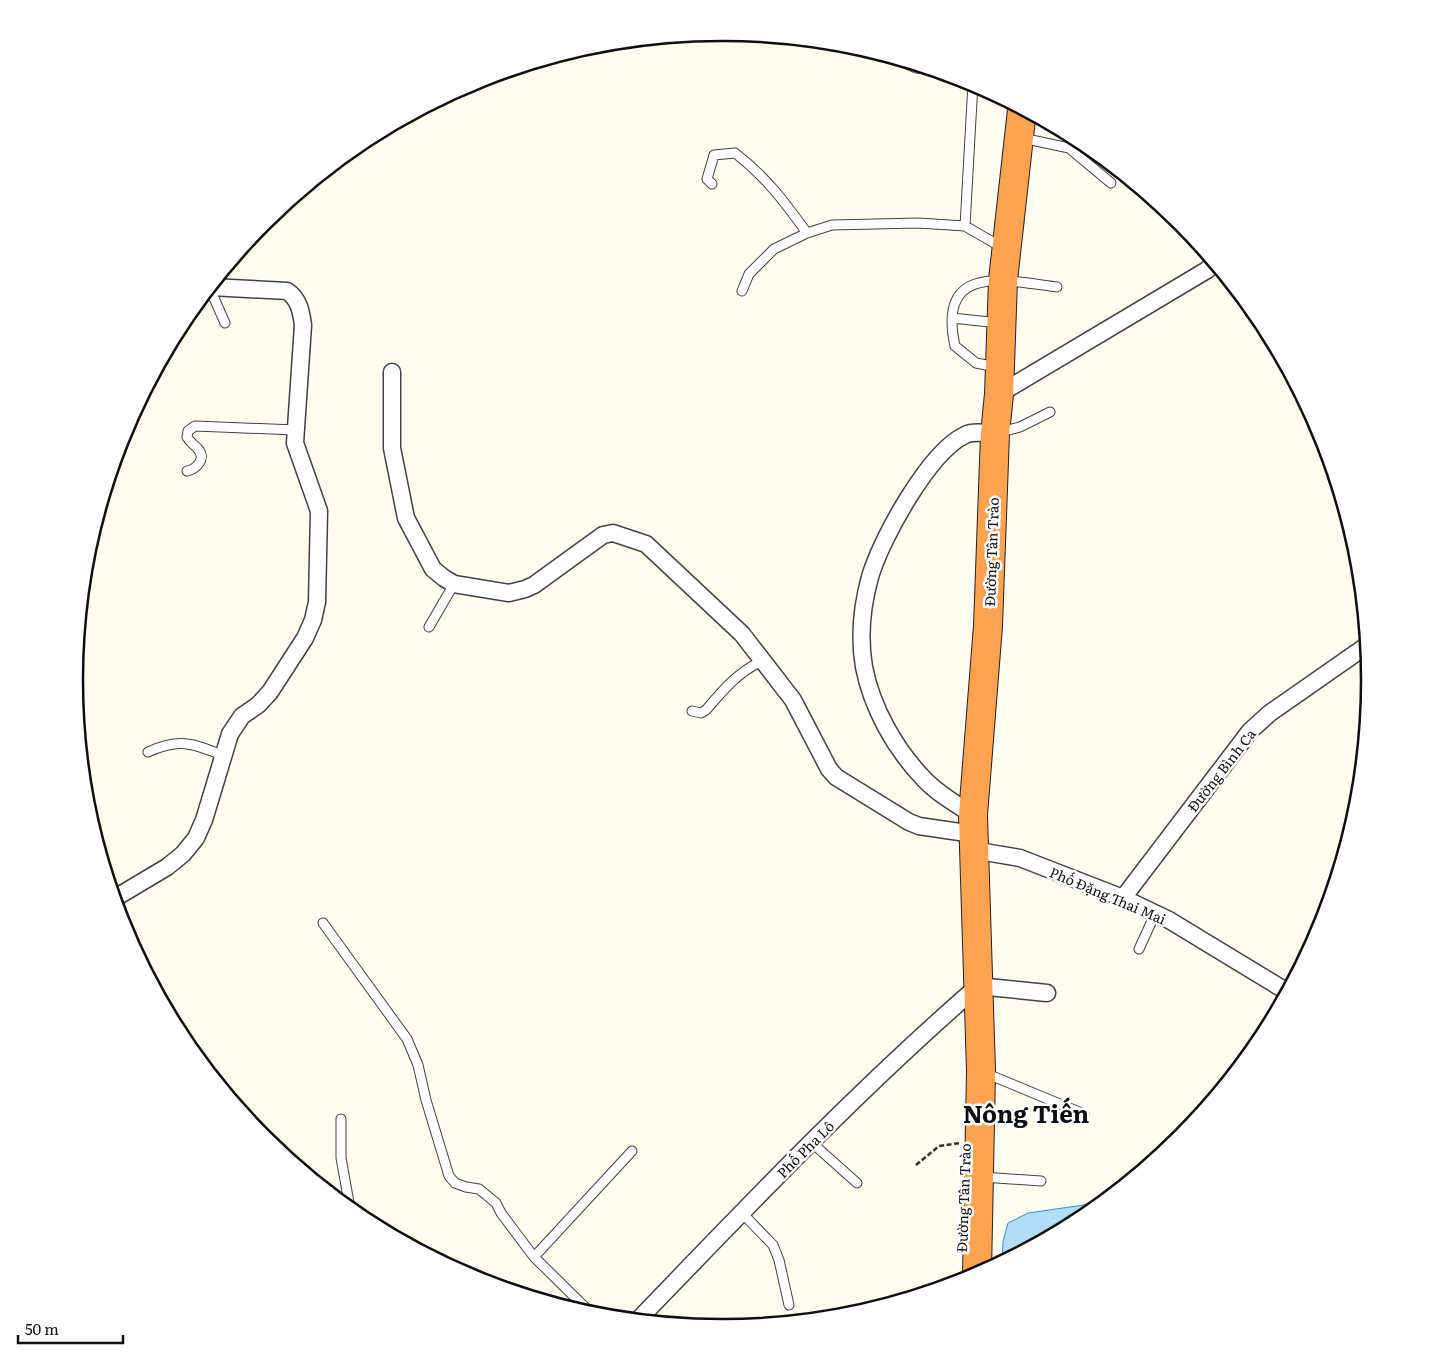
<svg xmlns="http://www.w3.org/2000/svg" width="1444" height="1360" font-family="Literata,serif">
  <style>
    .water { fill: #b2defb; stroke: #3393d8 }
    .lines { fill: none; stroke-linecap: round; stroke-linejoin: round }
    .lane-casing { stroke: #424242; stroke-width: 11 }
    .street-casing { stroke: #424242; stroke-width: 19 }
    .highway-casing { stroke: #202020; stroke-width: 30 }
    .path { stroke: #313131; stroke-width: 2.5; stroke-dasharray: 5 2.5; stroke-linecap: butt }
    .lane { stroke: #fff; stroke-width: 9 }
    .street { stroke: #fff; stroke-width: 16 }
    .highway { stroke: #ffa350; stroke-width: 28 }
    .labels { text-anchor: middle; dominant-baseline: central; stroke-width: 5; stroke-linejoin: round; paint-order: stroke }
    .street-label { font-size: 14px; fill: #0f0f0f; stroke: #fff }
    .town-label { font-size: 24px; font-weight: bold; fill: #0f0f0f; stroke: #fff }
    .rim { fill: none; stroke: #0f0f0f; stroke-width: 2.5 }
  </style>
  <rect width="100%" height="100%" fill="#fffdf2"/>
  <path class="water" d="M1115,1191L1081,1219L1002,1261L1003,1241L1008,1223L1028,1213L1084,1205Z"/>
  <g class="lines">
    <defs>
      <path id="lane" d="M897,60L916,68L928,69
        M973,83L965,226L1003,248
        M972,90L987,91
        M1022,138L1069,148L1111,183
        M712,184L707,179L714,155L735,153C766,177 784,201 807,233
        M210,289L225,323
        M742,291L749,274L774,249L807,233L832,225L918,223L965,226
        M952,318L999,323
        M997,367L976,363L955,346C937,263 1004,280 1057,287
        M997,433L1020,427L1050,412
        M187,471C196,469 207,459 198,449C194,444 190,443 187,437L188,431L195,426L295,430
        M429,627L454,584
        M692,711L701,713L706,710C723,690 738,672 762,661
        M148,752C179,738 192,743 222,755
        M323,923L407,1039L418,1065L426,1100L449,1176L455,1183L466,1187L479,1189L496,1203L501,1213L534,1257L592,1314
        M1139,949L1155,914
        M985,1073L1084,1114
        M341,1119V1158L350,1208
        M811,1142L857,1183
        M982,1177L1041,1181
        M742,1213L773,1245L779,1260L789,1305
        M534,1257L632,1151"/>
      <path id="street" d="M392,372V448L406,518L433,569L444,578L454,584L509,593L525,589L534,585L603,535L613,533L646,544L742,634L793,700L829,769L836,777L909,822L919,826L973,834
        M999,394L1207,270L1214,263
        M973,815C956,804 938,794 924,779C895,749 872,708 864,667C859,638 862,606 870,577C881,539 929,452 965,435C973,431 986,433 995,434
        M973,850L1020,858L1123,898L1169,920L1286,991
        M115,898L167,867L183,854L196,838L204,820L230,734L242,716L258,705L270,692L305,638L313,620L317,602L319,511L295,443L303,325C301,311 299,299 287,291L211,287
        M1123,898L1250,731L1270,713L1366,646
        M639,1319C749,1205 858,1090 978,986L1047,993"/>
      <path id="highway" d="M977,1274L981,1071L973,815L988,626L995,434L999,394L1003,280L1022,110"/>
    </defs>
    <use href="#lane" class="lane-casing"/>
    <use href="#street" class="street-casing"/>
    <use href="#highway" class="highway-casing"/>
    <path class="path" d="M916,1165L939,1146L960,1143"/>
    <use href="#lane" class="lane"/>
    <use href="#street" class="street"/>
    <use href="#highway" class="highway"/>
  </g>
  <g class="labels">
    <g class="street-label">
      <text transform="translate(991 552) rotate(-88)">Đường Tân Trào</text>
      <text transform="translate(1221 770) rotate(-52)">Đường Bình Ca</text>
      <text transform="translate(1108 895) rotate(23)">Phố Đặng Thai Mai</text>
      <text transform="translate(805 1149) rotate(-45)">Phố Pha Lô</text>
      <text transform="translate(963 1198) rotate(-88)">Đường Tân Trào</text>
    </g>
    <g class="town-label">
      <text x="1026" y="1112">Nông Tiến</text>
    </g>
  </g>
  <path d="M0 0H1444V1360H0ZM83 680a639 639 0 1 1 1278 0a639 639 0 1 1-1278 0Z" fill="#fff" fill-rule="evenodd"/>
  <path class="rim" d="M83 680a639 639 0 1 1 1278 0a639 639 0 1 1-1278 0Z"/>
  <path d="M18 1335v8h105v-8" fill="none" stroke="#0f0f0f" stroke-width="2.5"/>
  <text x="25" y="1335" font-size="15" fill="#0f0f0f" stroke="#ffffff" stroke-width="4" paint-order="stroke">50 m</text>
</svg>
